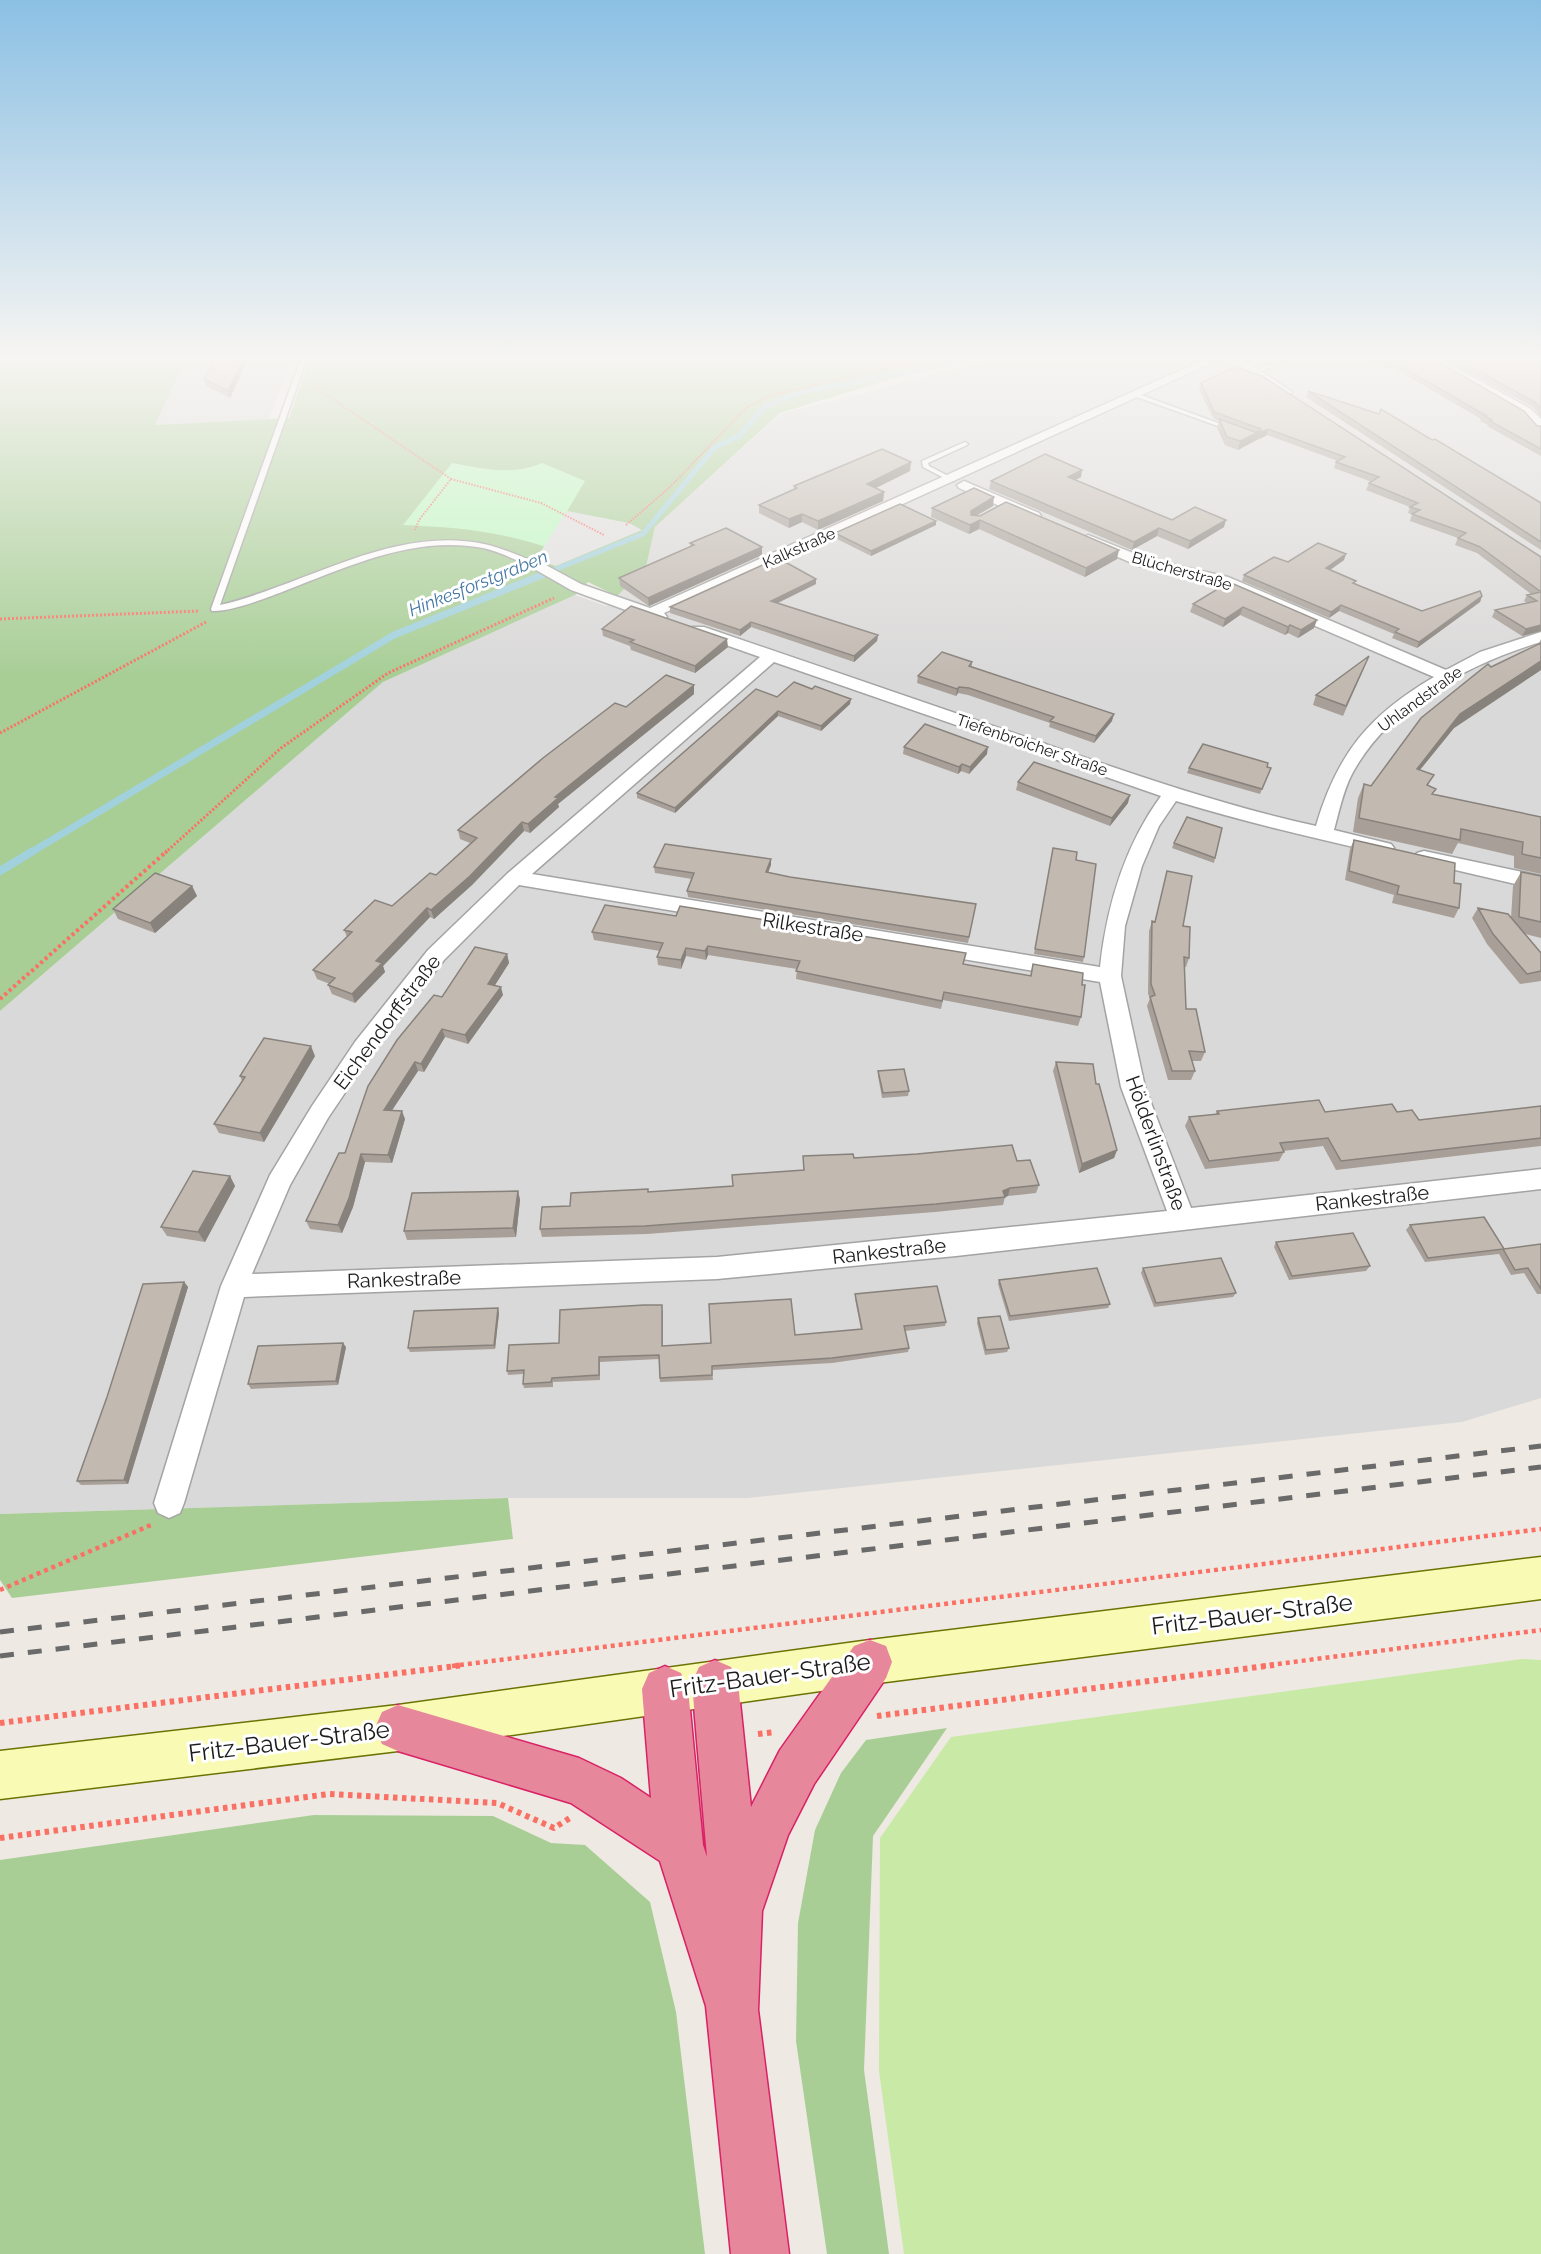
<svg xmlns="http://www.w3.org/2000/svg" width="1541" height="2254" font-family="Raleway,sans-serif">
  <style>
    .residential { fill: #dad9d9 }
    .grass { fill: #c9e9a6 }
    .forest { fill: #a8ce96 }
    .park { fill: #bdfac0 }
    .parking { fill: #e0e0e0 }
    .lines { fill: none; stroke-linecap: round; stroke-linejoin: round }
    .stream-far2 { stroke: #a1d1dd; stroke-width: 5 }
    .stream-far1 { stroke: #a1d1dd; stroke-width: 7 }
    .stream { stroke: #a1d1dd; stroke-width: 8 }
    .service-casing { stroke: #a3a3a3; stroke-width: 3 }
    .minor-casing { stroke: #a3a3a3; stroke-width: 3 }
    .secondary-casing { stroke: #6b7303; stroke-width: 3 }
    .motorway-casing { stroke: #d92166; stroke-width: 3 }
    .path-far4 { stroke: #fb7065; stroke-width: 2; stroke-dasharray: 1.5 1.5; stroke-linecap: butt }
    .path-far3 { stroke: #fb7065; stroke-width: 3; stroke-dasharray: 2 2; stroke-linecap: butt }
    .path-far2 { stroke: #fb7065; stroke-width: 4; stroke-dasharray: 3 3; stroke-linecap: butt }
    .path-far1 { stroke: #fb7065; stroke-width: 4.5; stroke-dasharray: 4 4; stroke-linecap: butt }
    .path { stroke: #fb7065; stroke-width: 6; stroke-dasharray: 4.5 4.5; stroke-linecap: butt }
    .service { fill: #fff; fill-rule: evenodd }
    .minor { fill: #fff; fill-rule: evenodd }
    .secondary { fill: #f9fab4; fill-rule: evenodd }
    .motorway { fill: #e7879c; fill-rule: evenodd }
    .rail { stroke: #6a6a6a; stroke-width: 5; stroke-dasharray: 14 14; stroke-linecap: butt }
    .wall { fill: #a79f98 }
    .shaded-wall { fill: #88827c }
    .building { fill: #c2b9b1; stroke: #88827c; stroke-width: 1.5 }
    .labels { text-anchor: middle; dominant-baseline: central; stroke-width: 6; stroke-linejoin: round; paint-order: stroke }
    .far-street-label { font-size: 16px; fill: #1c1c1c; stroke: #fff }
    .far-water-label { font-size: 18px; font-style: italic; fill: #4579a5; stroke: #fff }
    .street-label { font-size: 20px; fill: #1c1c1c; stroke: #fff }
    .near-street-label { font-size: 24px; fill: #1c1c1c; stroke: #fff }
  </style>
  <rect width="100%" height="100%" fill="#eee9e2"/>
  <path class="residential" d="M185,361H291L269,419L154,425Z
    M988,361H1541V1398L1462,1422L748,1498H508L0,1514V1011L383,682L575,595L606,606L646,567L655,527L780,414Z"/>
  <path class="grass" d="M1522,1659L1541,1660V2254H904L879,2071L880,1838L951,1737Z"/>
  <path class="forest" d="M0,361H185L155,425L289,418L309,361H951L780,413L655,527L646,567L617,596L588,582L575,595L383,682L0,1011Z
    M508,1498L513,1539L12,1598L0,1580V1514Z
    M947,1728L873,1836L864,2070L889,2254H827L796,2041L798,1923L815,1830L841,1773L866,1740Z
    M314,1815L493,1816L551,1843L585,1845L650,1902L676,2012L705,2254H0V1860Z"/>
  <path class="park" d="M452,463C485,469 511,476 542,463L585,481L546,547C498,531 453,527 403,525Z"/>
  <path class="parking" d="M567,511L629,523L642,530L556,566L536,559Z"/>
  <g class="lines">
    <path class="stream-far2" d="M539,576L643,534L714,448L739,436L765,407L801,392L967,361"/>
    <path class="stream-far1" d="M30,853L394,635L542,575"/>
    <path class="stream" d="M0,871L33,851"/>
    <defs>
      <path id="service" d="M300,361H306L220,605C306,585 393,525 484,544C503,548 521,557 540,564V568H534C517,561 501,552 483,548C415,535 349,566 287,590C269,597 231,612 212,611L211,609Z
        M1279,361H1286L1257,373L1252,372Z
        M1134,394H1138L1237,430L1232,431L1134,396Z
        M965,442L968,444L967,445L928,463L929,466L954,479V481H950L923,467L922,461Z"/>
      <path id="minor" d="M1201,361H1216L664,613L667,617L665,620H653L571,590L529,566L537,561L542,563L581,584L650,608Z
        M1233,361H1246L1292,392L1290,395H1282Z
        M1429,361H1443L1531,409L1541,419V431L1536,430L1523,415Z
        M964,481L1039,513L1041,516L1039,519H1029L959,488L957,485Z
        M1088,535L1148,559L1228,577L1446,670L1480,652L1541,632V642C1470,663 1388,706 1352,774C1343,791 1339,812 1334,830L1391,844L1394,848L1391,852L1384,854C1314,838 1245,822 1176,801L1159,826L1142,866L1125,926L1121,976L1145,1087L1191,1208L1541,1169V1189L956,1256L717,1279L244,1297L184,1503L180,1513L169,1518L158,1513L154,1503L221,1286L270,1175L312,1106L355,1042L428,950L508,873L760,657L692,633L690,630L692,627H704C810,663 917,700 1025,737C1121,770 1216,804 1316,826C1337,754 1369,715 1434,677L1218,584L1139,566L1083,542L1081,539ZM774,662L1161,796C1124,847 1107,905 1100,967L532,874ZM519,885L1100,982L1121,1087L1167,1211L717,1257L252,1274L290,1185L328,1118L371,1054L444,960Z
        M1424,851L1541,876V890L1417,861L1414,857L1417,853Z"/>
      <path id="secondary" d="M1541,1557V1599L870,1684L398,1751L0,1799V1751L398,1705L870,1640Z"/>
      <path id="motorway" d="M870,1640L886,1646L892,1662L886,1678L814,1784L788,1835L762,1911L758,2010L789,2254H731L706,2006L660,1861L571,1803L398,1751L382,1744L375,1728L382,1712L398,1705L579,1758L621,1778L651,1798L642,1689L649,1673L665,1666L681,1673L688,1689L703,1845L707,1857L692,1683L699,1667L715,1660L731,1667L738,1683L751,1807L780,1750L854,1646Z"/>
    </defs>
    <use href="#service" class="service-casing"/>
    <use href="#minor" class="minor-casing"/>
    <use href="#secondary" class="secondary-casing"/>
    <use href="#motorway" class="motorway-casing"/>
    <path class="path-far4" d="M313,386L451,479L419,520L415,530
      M451,479L541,503L604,535
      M626,525L669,488L746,408L769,396L914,361"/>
    <path class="path-far3" d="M0,619L199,611
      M0,733L206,622
      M165,853L281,748L388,673L554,598"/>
    <path class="path-far2" d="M0,999L167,851"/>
    <path class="path-far1" d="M0,1590L151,1525
      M452,1666L1541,1529
      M1262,1666L1541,1630"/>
    <path class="path" d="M877,1716L1274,1665
      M0,1723L464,1665
      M758,1734L775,1732
      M0,1838L329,1794L497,1803L554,1828L570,1818"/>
    <use href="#service" class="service"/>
    <use href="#minor" class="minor"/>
    <use href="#secondary" class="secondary"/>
    <use href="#motorway" class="motorway"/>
    <path class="rail" d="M0,1632L1541,1446
      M0,1656L1541,1467"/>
  </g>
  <path class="wall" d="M213,361H247L230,398L206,386L204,379Z
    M1373,361H1437L1537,426H1541V456L1487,426L1488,425L1480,421L1481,419L1392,367L1386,368Z
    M1447,361H1541V417L1533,407Z
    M1201,383L1541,557V631L1522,636L1492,617L1495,610L1527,603L1524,601L1527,595L1531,594L1477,553L1455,545L1458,538L1410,521L1412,514L1408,513L1410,507L1366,490L1369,483L1372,482L1334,468L1336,462L1338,461L1267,435L1238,450L1225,445L1217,428L1219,421L1213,418L1199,389Z
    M1308,391L1432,440L1541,503V550L1306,397Z
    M910,471L875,488L884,492L883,501L818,530L802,522L789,528L759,513V505L794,489V486Z
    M1081,477L1076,480L1172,520L1224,527L1188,549L1157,536L1132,550L989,489L991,481Z
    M993,506L976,516L1117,559L1085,577L979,529L969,534L931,517L932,508Z
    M936,525L871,556L835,538V533Z
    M690,543L762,547V555L649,606L620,586L619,578L691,547Z
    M1344,560L1330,570L1355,584L1422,611L1482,596L1480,602L1417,648L1392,638L1394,634L1339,611L1329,618L1242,581L1244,575L1288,562Z
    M1229,582L1314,628L1298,638L1288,633L1285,635L1240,615L1223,627L1190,612L1193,604Z
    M816,584L778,603L878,635L877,641L854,662L751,627L740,636L670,613V607Z
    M602,629L728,647L695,673L631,650L630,646L603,636Z
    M1541,639V670L1454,728L1420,770L1429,786L1436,789L1433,794L1541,817V874L1514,868V856L1458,843L1452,854L1353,832L1358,798L1364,784L1371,786L1491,667L1538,645Z
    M972,662V667L1112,721L1094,743L1049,727L1050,723L968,695L958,693L956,696L917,683L918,676Z
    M1365,666L1343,716L1313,705L1316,695Z
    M694,685V694L558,804L559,807L530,833L524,831L472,885L434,919L430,917L383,966L385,972L355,1003L332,994L328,985L330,984L317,979L313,970L347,937L344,930L392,906L436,875L470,843L460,839L458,830L626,707Z
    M777,697L850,704L821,731L778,716L675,813L637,798V793Z
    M904,747L987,754L969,774L961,771L958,774L903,754Z
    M1189,768H1271L1260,794L1187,773Z
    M1018,782L1128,803L1110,826L1016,790Z
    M1354,840L1454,883L1459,908L1454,918L1392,903L1394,895L1345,880L1350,849Z
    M1174,843L1215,858L1214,863L1172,848Z
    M1053,848L1076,860L1084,957L1083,962L1034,954Z
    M771,865L768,872L790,877L976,904L968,943L688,897L687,891L692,879L655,873L654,867Z
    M1167,871L1183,926L1189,958L1186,967H1184L1186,1009L1205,1052L1201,1061H1192L1195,1071L1191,1080H1168L1147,1006L1150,998L1148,994L1149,931L1152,921L1155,922Z
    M1521,872L1541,876V938L1525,934L1541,953V981L1520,984L1487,944L1472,918L1478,908L1511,918L1513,886Z
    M192,886L197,896L155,933L118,919L113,909Z
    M592,932L964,964L1030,976L1033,964L1082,985L1081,1017L1078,1026L943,1000L941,1009L796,979L797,969L708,955L706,960L686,956L681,969L658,965L657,957L660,951L594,940Z
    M507,954L509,963L495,985L503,995L468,1044L445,1037L424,1072L418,1071L392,1110L405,1119L392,1163L365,1162L353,1207L342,1233L310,1229L306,1221L345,1153L442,997Z
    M315,1056L264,1142L219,1133L214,1124L242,1081L240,1076Z
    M1056,1062L1096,1084L1117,1150L1114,1158L1079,1173L1053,1071Z
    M878,1071L909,1091L908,1096L882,1098L878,1076Z
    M1541,1106V1146L1336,1170L1323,1146L1283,1151L1284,1152L1279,1161L1205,1169L1185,1126L1189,1117L1215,1115L1217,1111L1397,1112L1419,1120Z
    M803,1156L1017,1161L1039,1185L1036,1193L1008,1196L1005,1197L1003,1205L935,1212L647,1234L542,1237L540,1229L570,1206L648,1192L732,1186L803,1170Z
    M230,1176L235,1186L205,1242L167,1236L161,1227Z
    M518,1191L520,1200L516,1237L407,1240L404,1231Z
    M1410,1225L1504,1249L1541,1244V1294H1537L1524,1273L1511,1275L1499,1254L1425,1262L1406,1230Z
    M1276,1242L1370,1266L1366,1271L1289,1280L1274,1247Z
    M1143,1268L1236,1293L1233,1297L1154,1307L1141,1273Z
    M999,1280L1110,1304L1108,1308L1009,1321L998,1284Z
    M184,1282L188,1287L128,1484L81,1485L77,1481Z
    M855,1294L946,1322L945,1326L905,1331L909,1348L908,1352L832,1363L712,1370L713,1380L660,1382L659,1359L600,1362V1380L553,1382V1387L524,1388L523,1384V1374L508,1375L507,1371L559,1343L663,1310V1346L711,1343L861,1330L855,1299Z
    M499,1313L495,1349L410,1352L408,1348Z
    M978,1318L1009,1348L1007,1352L985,1355L977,1323Z
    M346,1347L338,1385L251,1389L248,1384Z"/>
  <path class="shaded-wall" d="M242,361H247L230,398L228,391Z
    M1394,362L1392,367L1386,368L1387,363Z
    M1268,429L1267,435L1259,439L1260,433Z
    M1261,431L1258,439L1238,450L1240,441Z
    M911,462L910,471L866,493L867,484Z
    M1082,470L1081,477L1066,485L1068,477Z
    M884,492L883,501L818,530V521Z
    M994,497L993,506L970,519L971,511Z
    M802,514V522L789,528V519Z
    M980,520L979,529L969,534L970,525Z
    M1226,520L1224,527L1188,549L1190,541Z
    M936,521V525L871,556V551Z
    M1159,528L1157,536L1132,550L1134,542Z
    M762,547V555L649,606L648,598Z
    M1119,550L1117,559L1085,577L1086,568Z
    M1346,554L1344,560L1324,574L1326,568Z
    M816,579V584L771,606V601Z
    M1482,596L1480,602L1417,648L1419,642Z
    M1341,605L1339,611L1329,618L1331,612Z
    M1243,607L1240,615L1223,627L1225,619Z
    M1317,620L1314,628L1298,638L1301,630Z
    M751,622V627L740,636V630Z
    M1290,625L1288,633L1285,635L1288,627Z
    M1541,625V631L1522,636L1526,629Z
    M878,635L877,641L854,662V656Z
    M727,639L728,647L695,673V666Z
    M1541,661V670L1454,728L1410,782L1417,769L1460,714Z
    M694,685V694L558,804L559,807L530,833L528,824L555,797Z
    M959,687L958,693L956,696L957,689Z
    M851,699L850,704L821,731V726Z
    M778,711V716L675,813V808Z
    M1114,714L1112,721L1094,743L1096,736Z
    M988,747L987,754L969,774L970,767Z
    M962,764L961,771L958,774L959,767Z
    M1130,795L1128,803L1110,826L1112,818Z
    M522,822L524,831L472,885L434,919L431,910Z
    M771,859V865L766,878V872Z
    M192,886L197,896L155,933L150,923Z
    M427,908L430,917L383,966L385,972L355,1003L352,994L376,961Z
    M708,946V955L706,960L705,951Z
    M686,948V956L681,969V960Z
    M507,954L509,963L490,993L488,984Z
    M501,987L503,995L468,1044L465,1035Z
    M442,1029L445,1037L424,1072L421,1064Z
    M311,1046L315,1056L264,1142L260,1133Z
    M415,1062L418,1071L387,1118L384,1110Z
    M402,1111L405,1119L392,1163L388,1155Z
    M1117,1150L1114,1158L1079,1173L1082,1164Z
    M361,1154L365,1162L353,1207L342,1233L338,1225Z
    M230,1176L235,1186L205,1242L198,1232Z
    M1010,1188L1008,1196L1005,1197L1003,1191Z
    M518,1191L520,1200L516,1237L513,1228Z
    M184,1282L188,1287L128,1484L124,1480Z
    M498,1308L499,1313L495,1349L494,1345Z
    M343,1343L346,1347L338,1385L336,1381Z"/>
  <path class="building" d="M213,361H242L228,391L204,379Z
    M1384,361H1437L1524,411L1537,426H1541V449L1490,421L1492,420L1483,415H1485L1394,362L1387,363Z
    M1459,361H1541V408L1535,402Z
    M1235,367L1262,376L1541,557V625L1526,629L1495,610L1537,601L1527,595L1541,592L1480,547L1458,538L1466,533L1412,514L1420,510L1410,507L1418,503L1369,483L1379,477L1336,462L1345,457L1268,429L1260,433L1261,429L1214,412L1201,383Z
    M1308,391L1379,414L1381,409L1432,440L1435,439L1541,503V542Z
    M1219,419L1255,432L1261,431L1240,441L1227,437Z
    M882,449L911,462L867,484L884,492L818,521L802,514L789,519L759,505L797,488L794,486Z
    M1045,454L1082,470L1068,477L1172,520L1195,507L1226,520L1190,541L1159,528L1134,542L991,481Z
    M974,488L994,497L971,511V515L980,516L1006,502L1119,550L1086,568L980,520L970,525L932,508Z
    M900,504L936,521L871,551L835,533Z
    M726,528L762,547L648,598L619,578L694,545L690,543Z
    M1318,543L1346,554L1326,568L1356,581L1353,583L1360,586L1422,611L1480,591L1482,596L1419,642L1395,632L1399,629L1341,605L1331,612L1244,575L1274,557L1288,562Z
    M778,558L816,579L771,601L878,635L854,656L751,622L740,630L670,607Z
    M1229,582L1317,620L1301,630L1290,625L1288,627L1243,607L1225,619L1193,604Z
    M631,606L727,639L695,666L630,642L634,640L602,629Z
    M1541,643V661L1460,714L1417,769L1434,775L1427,785L1436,789L1432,794L1541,817V858L1522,854L1523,842L1461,829L1460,840L1359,818L1364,784L1371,786L1421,718L1488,664L1491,667Z
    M942,652L972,662L969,666L1114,714L1096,736L1050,721L1054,717L969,688L959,687L957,689L918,676Z
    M1369,656L1346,706L1316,695Z
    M666,675L694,685L555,797L558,798L528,824L522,822L470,876L431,910L427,908L376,961L382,963L352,994L328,985L335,978L313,970L352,932L344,930L375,900L392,906L430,873L436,875L477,838L458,830L543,758L615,703L626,707Z
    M794,682L812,689L815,686L851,699L821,726L778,711L675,808L637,793L756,689L777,697Z
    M925,724L988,747L970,767L962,764L959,767L904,747Z
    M1203,744L1268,763L1267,767L1271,768L1262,789L1189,768Z
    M1034,762L1130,795L1112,818L1018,782Z
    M1187,817L1222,828L1215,858L1174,843Z
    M1354,840L1455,863L1454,883L1461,884L1459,908L1397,894L1399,886L1349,871Z
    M665,844L771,859L766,872L790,877L976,904L969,937L687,891L694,873L654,867Z
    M1053,848L1077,852L1076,860L1096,864L1084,957L1035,949Z
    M1167,871L1192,876L1183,926L1190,927L1189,958L1184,957L1186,1009H1196L1205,1052L1189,1051L1195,1071H1172L1150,997L1155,995L1151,984L1152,921L1155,922Z
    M1521,872L1541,876V922L1519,917Z
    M155,873L192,886L150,923L113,909Z
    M605,905L676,916L680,906L966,953L963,964L1031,976L1033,964L1083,973L1082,985H1085L1081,1017L944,992L942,1001L796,971L800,961L708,946L705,951L686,948L681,960L657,957L663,943L592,932Z
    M1478,908L1508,914L1541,953V971L1527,974L1493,934Z
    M475,947L507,954L488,984L501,987L465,1035L442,1029L421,1064L415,1062L384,1110L402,1111L388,1155L361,1154L349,1198L338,1225L306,1221L339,1153H345L368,1086L397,1040L434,995L442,997Z
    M264,1038L311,1046L260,1133L214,1124L245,1077L240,1076Z
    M1056,1062L1093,1064L1096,1084H1099L1117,1150L1082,1164Z
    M904,1069L909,1091L883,1093L878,1071Z
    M1319,1100L1325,1112L1392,1104L1397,1112L1412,1110L1419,1120L1541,1106V1138L1341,1161L1328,1138L1280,1143L1284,1152L1209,1161L1189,1117L1219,1114L1217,1111Z
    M1012,1145L1017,1161L1030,1160L1039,1185L1010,1188L1003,1191L1005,1197L936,1204L645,1226L540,1229L542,1207L570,1206L571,1193L648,1189V1192L733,1186L732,1175L804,1170L803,1156L853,1154L854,1158L917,1154Z
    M193,1171L230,1176L198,1232L161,1227Z
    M518,1191L513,1228L404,1231L412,1193Z
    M1484,1217L1504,1249L1541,1244V1289L1528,1268L1515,1270L1503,1249L1428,1258L1410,1225Z
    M1353,1233L1370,1266L1292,1276L1276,1242Z
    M1221,1258L1236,1293L1156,1303L1143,1268Z
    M1097,1268L1110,1304L1010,1316L999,1280Z
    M184,1282L124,1480L77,1481L107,1397L143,1284Z
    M937,1286L946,1322L904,1326L909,1348L832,1358L712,1366V1375L660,1378L659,1355L599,1357V1375L552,1378L551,1382L523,1384L524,1370L507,1371L509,1345L559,1343L560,1310L644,1305H662V1346L711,1343L709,1304L791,1299L795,1335L862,1329L855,1294Z
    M498,1308L494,1345L408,1348L414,1311Z
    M1000,1316L1009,1348L986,1350L978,1318Z
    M343,1343L336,1381L248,1384L258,1346Z"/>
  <linearGradient id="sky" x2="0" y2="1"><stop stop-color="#8bc0e4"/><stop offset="0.53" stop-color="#f7f5f2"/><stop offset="1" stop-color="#f7f5f2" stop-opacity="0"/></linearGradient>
  <rect width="1541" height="676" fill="url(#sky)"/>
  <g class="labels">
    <g class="far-street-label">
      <text transform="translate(799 548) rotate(-24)">Kalkstraße</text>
      <text transform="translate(1182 571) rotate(16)">Blücherstraße</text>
      <text transform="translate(1420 699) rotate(-36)">Uhlandstraße</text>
      <text transform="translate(1032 745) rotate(19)">Tiefenbroicher Straße</text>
    </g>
    <g class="far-water-label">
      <text transform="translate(478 583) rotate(-22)">Hinkesforstgraben</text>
    </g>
    <g class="street-label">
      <text transform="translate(813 927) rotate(9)">Rilkestraße</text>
      <text transform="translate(387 1022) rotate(-53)">Eichendorffstraße</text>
      <text transform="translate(1156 1143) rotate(70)">Hölderlinstraße</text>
      <text transform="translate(1372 1198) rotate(-6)">Rankestraße</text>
      <text transform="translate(889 1251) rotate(-6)">Rankestraße</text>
      <text transform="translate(404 1279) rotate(-2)">Rankestraße</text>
    </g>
    <g class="near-street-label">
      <text transform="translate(1252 1614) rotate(-7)">Fritz-Bauer-Straße</text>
      <text transform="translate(770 1675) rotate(-8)">Fritz-Bauer-Straße</text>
      <text transform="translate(289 1741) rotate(-7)">Fritz-Bauer-Straße</text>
    </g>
  </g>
</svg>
